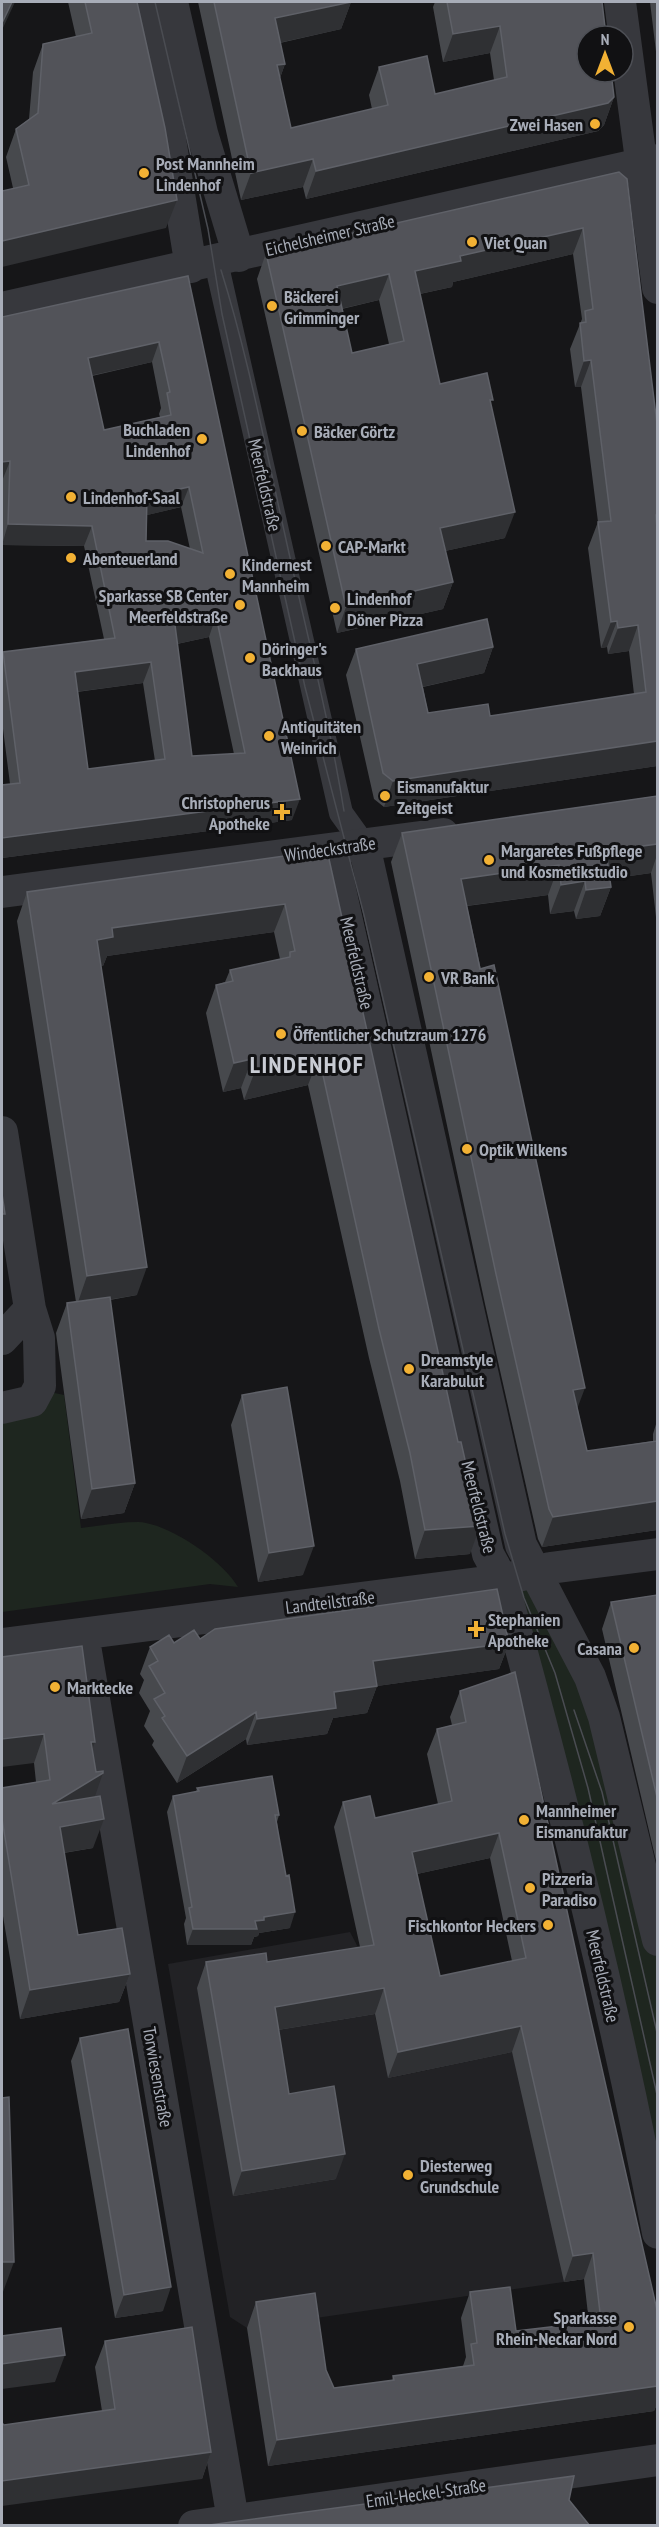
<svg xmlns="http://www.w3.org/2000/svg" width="659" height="2527" font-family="'PT Sans Narrow',sans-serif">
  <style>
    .built { fill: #222225 }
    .green { fill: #1e261f }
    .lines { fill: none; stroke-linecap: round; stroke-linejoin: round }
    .pedestrian { stroke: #37383d; stroke-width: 24 }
    .minor { stroke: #37383d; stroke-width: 32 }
    .tram { stroke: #4a4c52; stroke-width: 1.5 }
    .wall { fill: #47494d; fill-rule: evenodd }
    .shaded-wall { fill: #2f3033 }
    .building { fill: #525359; stroke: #5f6168; stroke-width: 1.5; fill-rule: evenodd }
    .poi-dot { fill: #f2b134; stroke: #111113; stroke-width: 2 }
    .labels { text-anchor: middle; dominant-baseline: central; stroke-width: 6; stroke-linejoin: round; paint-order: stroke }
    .poi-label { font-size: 18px; font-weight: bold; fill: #a8adb8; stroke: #111113; text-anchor: start }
    .street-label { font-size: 18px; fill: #a8adb8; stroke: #111113 }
    .district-label { font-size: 24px; font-weight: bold; letter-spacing: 1.5px; fill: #c9ccd4; stroke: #111113 }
  </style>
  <rect width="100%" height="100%" fill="#161618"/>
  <path class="built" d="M350,1932L361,1953L389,2078L512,2052L584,2279L247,2328L230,2317L168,1964Z"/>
  <path class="green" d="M50,1392L64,1395L81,1528C100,1526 119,1522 138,1522C169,1523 223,1561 238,1587L210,1584L2,1612V1416Z
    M535,1572L567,1634L657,1940V2233L502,1580Z"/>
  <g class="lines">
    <path class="pedestrian" d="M216,262L341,813L364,845"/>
    <path class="minor" d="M140,2L170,139L191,267
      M172,2L202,133L239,256
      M620,2L658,288
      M2,308L658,160
      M364,845L521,1545L590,1677L604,1717L658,1940
      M331,849L488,1554L502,1580C562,1795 616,2013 658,2233
      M2,892L443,834
      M2,1132L30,1309L39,1338L40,1386L32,1401L2,1408
      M2,1339L30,1309
      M83,1634L233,2520
      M2,1644L502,1580L550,1568L658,1554
      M194,2526L658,2460"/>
    <path class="tram" d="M155,2L208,229L222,314L305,687L364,915L505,1534L524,1598L555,1673L588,1788L658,2099
      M221,270C248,356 265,446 285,535C305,627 329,718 344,811
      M574,1710L602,1792L658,2037"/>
  </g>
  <path class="wall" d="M68,2H137L166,228L13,188L6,157L16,129L29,119L33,72L43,44L76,37Z
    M198,2H351L341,29L280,43L285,64L280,78L291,128L372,109L369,95L379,67L435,94L494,80L490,53L443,62L433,7L435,2H602L614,97L604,125L598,131L306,199L303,187L241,200Z
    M650,2H657V60Z
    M619,172L657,424V766L384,807L374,799L346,675L356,649L493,647L484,673L423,687L428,713L490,716L634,694L629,651L608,654L607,647L601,648L588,548L598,522L581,387H575L570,349L582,319L573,254L453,282L452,287L420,294L440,384L491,405L505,538L445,551L453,582L443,609L337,633L257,279L266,253ZM379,300L389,344L352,353L342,309Z
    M188,276L292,820L2,858V785L10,784L2,721V656L3,652L104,639L84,546L2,545V317ZM152,362L161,408L159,414L160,417L104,430L92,376ZM181,507L190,549L146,541L147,515ZM209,637L234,754L192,756L177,644ZM143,683L155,761L88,769L77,692Z
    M657,796V926L651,873L609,879L611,887L600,916L576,919L574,911L550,914L548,895L467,906L587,1451L653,1441V1434L657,1421V1530L542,1547L538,1539L485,1304L391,862L402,833Z
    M327,850L470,1554L415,1559L400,1481L369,1358L308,1085L244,1100L241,1088L223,1092L206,1013L216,985L225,982L230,970L280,959L274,932L107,956L103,966H101L137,1295L110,1300L135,1483L124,1513L81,1519L56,1333L67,1303L76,1302L17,921L27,892Z
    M242,1395L303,1575L258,1582L231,1425Z
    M657,1595V1865L602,1629L611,1602Z
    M200,1639L509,1643L499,1669L377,1686L367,1713L333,1718L327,1734L247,1745L246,1739L177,1783L152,1745L154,1741L144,1726L150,1711L139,1693L144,1680L140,1674L150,1647Z
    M2,1657L92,1750L95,1797L93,1848L64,1853L78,1935L130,1974L119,2002L20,2019L2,1910V1788L36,1782L34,1763Z
    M460,1691L589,2012L657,2310V2404L654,2411L268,2466L247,2328L256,2302L326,2370L334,2388L392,2381L393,2376L463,2366L466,2357L461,2318L470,2292L516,2331L589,2323L584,2279L564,2282L512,2052L388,2078L375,2014L278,2030L289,2094L336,2179L233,2196L197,1988L206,1962H267L360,1947L334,1827L343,1802L375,1818L438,1804L427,1754L437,1729L452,1725L450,1717ZM490,1858L512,1961L440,1976L417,1874Z
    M197,1788L279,1815L277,1822L290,1928L259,1933L258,1936L254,1937L251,1945H187L184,1924L186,1918L167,1812L173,1796L196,1792Z
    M80,2038L163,2311L115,2318L71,2061Z
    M105,2341L211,2452L202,2479L4,2425L102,2411L95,2367Z"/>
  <path class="shaded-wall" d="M12,2H15L2,30V23Z
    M351,2L341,29L265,46L275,18Z
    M500,26L490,53L443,62L453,34Z
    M285,64L275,91L277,65Z
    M614,97L604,125L598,131L306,199L316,171Z
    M313,159L303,187L241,200L251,173Z
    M177,200L166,228L2,267V241Z
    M583,228L573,254L453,282L452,287L405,297L415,271L460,256Z
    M389,274L379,300L327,312L337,286Z
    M159,342L152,362L80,378L88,358Z
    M591,360L581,387H575L584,361Z
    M10,461L2,481V462Z
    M189,487L181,507L139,517L147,496Z
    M515,512L505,538L431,554L440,528Z
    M8,524L92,526L84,546L2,545Z
    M453,582L443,609L337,633L346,607Z
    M216,616L209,637L167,646L175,625Z
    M617,621L607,647L601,648L611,622Z
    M638,625L629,651L608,654L618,628Z
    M493,647L484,673L408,690L417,664Z
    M151,662L143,683L67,693L75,672Z
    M657,741V766L384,807L393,781Z
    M300,799L292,820L2,858V838Z
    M657,844V855L651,873L595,881L606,851Z
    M559,865L548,895L450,908L461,879Z
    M585,881L574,911L550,914L561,885Z
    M611,887L600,916L576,919L586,890Z
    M285,904L274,932L107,956L103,966L86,968L97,940L112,928Z
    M319,1057L308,1085L244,1100L255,1071Z
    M252,1059L241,1088L223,1092L234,1063Z
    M147,1267L137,1295L77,1305L87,1276Z
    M585,1388L574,1417L573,1390Z
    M135,1483L124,1513L81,1519L92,1489Z
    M657,1501V1530L542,1547L553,1517Z
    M480,1526L470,1554L415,1559L425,1530Z
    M314,1546L303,1575L258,1582L269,1553Z
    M509,1643L499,1669L377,1686L367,1713L333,1718L327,1734L247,1745L257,1719L334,1692L373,1661Z
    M256,1712L246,1739L177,1783L187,1756Z
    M44,1734L34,1763L2,1767V1739Z
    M91,1742H95L85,1770Z
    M103,1773L93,1802L52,1804Z
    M104,1819L93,1848L49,1855L60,1827Z
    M499,1833L490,1858L403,1877L412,1852Z
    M295,1912L290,1928L259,1933L258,1936L254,1937L251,1945H187L193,1929L255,1921L264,1917Z
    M130,1974L119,2002L20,2019L30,1990Z
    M384,1988L375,2014L265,2032L275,2007Z
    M521,2026L512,2052L388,2078L398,2052Z
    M345,2154L336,2179L233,2196L242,2171Z
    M593,2253L584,2279L564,2282L573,2256Z
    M2,2262H14L3,2292H2Z
    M171,2287L163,2311L115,2318L124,2295Z
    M65,2355L55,2382L2,2389V2364Z
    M657,2386V2404L654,2411L268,2466L277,2440Z
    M211,2452L202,2479L2,2506V2481Z"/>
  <path class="building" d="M2,2H12L2,23Z
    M85,2H137L165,128L177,200L2,241V191L29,185L16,129L38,113L43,44L92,33Z
    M214,2H351L275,18L285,64L277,65L291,128L388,105L379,67L427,56L435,94L507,77L500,26L453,34L447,2H602L606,36H587V72H611L614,97L608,103L316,171L313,159L251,173Z
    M619,172L627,179L657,424V515H656L657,529V741L393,781L383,773L356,649L487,619L493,647L417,664L428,713L488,704L490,716L646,692L638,625L618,628L617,621L611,622L598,522L611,521L591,360L584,361L580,323L586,322L585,311L593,309L583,228L460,256L461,261L415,271L440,384L487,373L493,400H490L515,512L440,528L453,582L346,607L266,253ZM389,274L404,341L352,353L337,286Z
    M188,276L300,799L2,838V785L20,783L3,652L115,638L92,526L8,524L10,461L2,462V317ZM159,342L170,392L167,393L171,415L104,430L88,358ZM189,487L203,553L168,541H146L147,496ZM216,616L245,753L192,756L175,625ZM151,662L165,759L88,769L75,672Z
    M657,796V844L606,851L611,887L586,890L585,881L561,885L559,865L461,879L480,969L494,965L585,1388L573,1390L587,1451L657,1441V1501L553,1517L549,1509L496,1274L402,833Z
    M327,850L458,1442H461L480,1526L425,1530L410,1453L379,1329L319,1057L255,1071L252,1059L234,1063L216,985L233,981L230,970L290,957V952L295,951L285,904L112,928L113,937L97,940L147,1267L87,1276L27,892Z
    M2,1194L5,1214H2Z
    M110,1297L135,1483L92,1489L67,1303Z
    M287,1387L314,1546L269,1553L242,1395Z
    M497,1589L509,1643L373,1661L377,1686L334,1692L336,1708L257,1719L256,1712L187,1756L162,1718L165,1716L154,1699L165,1693L149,1666L158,1661L150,1647L169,1635L174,1643L194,1630L200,1639L215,1629Z
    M657,1595V1797L611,1602Z
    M82,1646L95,1742H91L96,1772L103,1771V1773L52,1804L100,1796L104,1819L60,1827L78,1935L122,1928L130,1974L30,1990L2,1819V1788L50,1780L44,1734L2,1739V1657Z
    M515,1672L589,2012L657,2310V2386L277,2440L256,2302L315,2293L326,2370L334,2388L394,2380L393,2376L474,2365L471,2344L477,2343L470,2292L510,2287L516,2331L601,2321L593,2253L573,2256L521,2026L398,2052L384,1988L275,2007L289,2094L334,2086L345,2154L242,2171L206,1962L266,1953L267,1962L374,1945L343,1802L370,1796L375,1818L452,1801L437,1729L466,1722L460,1691ZM499,1833L526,1958L440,1976L412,1852Z
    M272,1776L279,1815H275L286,1876L289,1875L295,1912L264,1917V1920L255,1921L257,1929H193L189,1908L192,1907L173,1796L199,1791L197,1788Z
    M128,2029L171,2287L124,2295L80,2038Z
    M9,2097L14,2262H2V2098Z
    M192,2327L211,2452L2,2481V2423L4,2425L115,2409L105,2341Z
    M61,2328L65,2355L2,2364V2336Z
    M574,2476L569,2500L590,2526H202Z"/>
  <g class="poi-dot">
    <circle cx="595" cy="124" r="6"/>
    <circle cx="144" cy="173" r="6"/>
    <circle cx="472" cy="242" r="6"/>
    <circle cx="272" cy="306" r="6"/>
    <circle cx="302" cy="431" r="6"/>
    <circle cx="202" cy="439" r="6"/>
    <circle cx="71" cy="497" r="6"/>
    <circle cx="326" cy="546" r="6"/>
    <circle cx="71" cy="558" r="6"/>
    <circle cx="230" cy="574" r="6"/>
    <circle cx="240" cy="605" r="6"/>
    <circle cx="335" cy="608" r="6"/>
    <circle cx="250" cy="658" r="6"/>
    <circle cx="269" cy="736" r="6"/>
    <circle cx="385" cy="796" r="6"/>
    <path d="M279 803h6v6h6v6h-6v6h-6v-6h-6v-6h6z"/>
    <circle cx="489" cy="860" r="6"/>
    <circle cx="429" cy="977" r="6"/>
    <circle cx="281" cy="1034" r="6"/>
    <circle cx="467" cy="1149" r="6"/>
    <circle cx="409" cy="1369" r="6"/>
    <path d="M473 1620h6v6h6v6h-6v6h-6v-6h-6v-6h6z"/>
    <circle cx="634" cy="1648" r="6"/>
    <circle cx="55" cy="1687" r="6"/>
    <circle cx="524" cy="1820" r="6"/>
    <circle cx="530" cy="1888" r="6"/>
    <circle cx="548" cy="1925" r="6"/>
    <circle cx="408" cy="2175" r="6"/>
    <circle cx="629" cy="2327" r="6"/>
  </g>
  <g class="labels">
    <g class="poi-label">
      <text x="583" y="124" text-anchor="end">Zwei Hasen</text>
      <text x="156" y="163">Post Mannheim<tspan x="156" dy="21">Lindenhof</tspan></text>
      <text x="484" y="242">Viet Quan</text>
      <text x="284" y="296">Bäckerei<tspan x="284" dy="21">Grimminger</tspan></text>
      <text x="190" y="429" text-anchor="end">Buchladen<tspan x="190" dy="21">Lindenhof</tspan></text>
      <text x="314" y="431">Bäcker Görtz</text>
      <text x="83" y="497">Lindenhof-Saal</text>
      <text x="338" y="546">CAP-Markt</text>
      <text x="83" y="558">Abenteuerland</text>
      <text x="242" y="564">Kindernest<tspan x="242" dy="21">Mannheim</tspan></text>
      <text x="228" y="595" text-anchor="end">Sparkasse SB Center<tspan x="228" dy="21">Meerfeldstraße</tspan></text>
      <text x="347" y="598">Lindenhof<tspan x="347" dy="21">Döner Pizza</tspan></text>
      <text x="262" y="648">Döringer's<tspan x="262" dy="21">Backhaus</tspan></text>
      <text x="281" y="726">Antiquitäten<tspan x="281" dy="21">Weinrich</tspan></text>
      <text x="397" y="786">Eismanufaktur<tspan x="397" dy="21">Zeitgeist</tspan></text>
      <text x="270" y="802" text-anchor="end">Christopherus<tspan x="270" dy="21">Apotheke</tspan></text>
      <text x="501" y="850">Margaretes Fußpflege<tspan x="501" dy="21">und Kosmetikstudio</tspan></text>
      <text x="441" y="977">VR Bank</text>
      <text x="293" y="1034">Öffentlicher Schutzraum 1276</text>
      <text x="479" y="1149">Optik Wilkens</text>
      <text x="421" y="1359">Dreamstyle<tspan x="421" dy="21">Karabulut</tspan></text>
      <text x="488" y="1619">Stephanien<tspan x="488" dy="21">Apotheke</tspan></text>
      <text x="622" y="1648" text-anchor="end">Casana</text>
      <text x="67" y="1687">Marktecke</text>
      <text x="536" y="1810">Mannheimer<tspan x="536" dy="21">Eismanufaktur</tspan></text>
      <text x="542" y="1878">Pizzeria<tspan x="542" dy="21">Paradiso</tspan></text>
      <text x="536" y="1925" text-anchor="end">Fischkontor Heckers</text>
      <text x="420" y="2165">Diesterweg<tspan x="420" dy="21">Grundschule</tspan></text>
      <text x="617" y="2317" text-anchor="end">Sparkasse<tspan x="617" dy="21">Rhein-Neckar Nord</tspan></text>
    </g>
    <g class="street-label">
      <text transform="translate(330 235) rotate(-13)">Eichelsheimer Straße</text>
      <text transform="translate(265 485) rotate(77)">Meerfeldstraße</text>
      <text transform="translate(330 849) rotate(-8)">Windeckstraße</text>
      <text transform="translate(357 963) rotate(77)">Meerfeldstraße</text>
      <text transform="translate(479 1507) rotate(76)">Meerfeldstraße</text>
      <text transform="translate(330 1602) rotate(-7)">Landteilstraße</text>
      <text transform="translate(603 1976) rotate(77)">Meerfeldstraße</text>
      <text transform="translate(158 2077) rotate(80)">Torwiesenstraße</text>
      <text transform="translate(426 2493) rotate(-8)">Emil-Heckel-Straße</text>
    </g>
    <g class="district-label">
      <text x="307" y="1064">LINDENHOF</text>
    </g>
  </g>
  <rect width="659" height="2527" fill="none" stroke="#a8adb8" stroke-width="6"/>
  <g transform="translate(605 54)"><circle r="28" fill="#111113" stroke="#4d4f55" stroke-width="1.5"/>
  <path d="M0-4.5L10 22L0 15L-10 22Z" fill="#f2b134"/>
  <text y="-9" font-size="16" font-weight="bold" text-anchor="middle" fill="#a8adb8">N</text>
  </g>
</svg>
